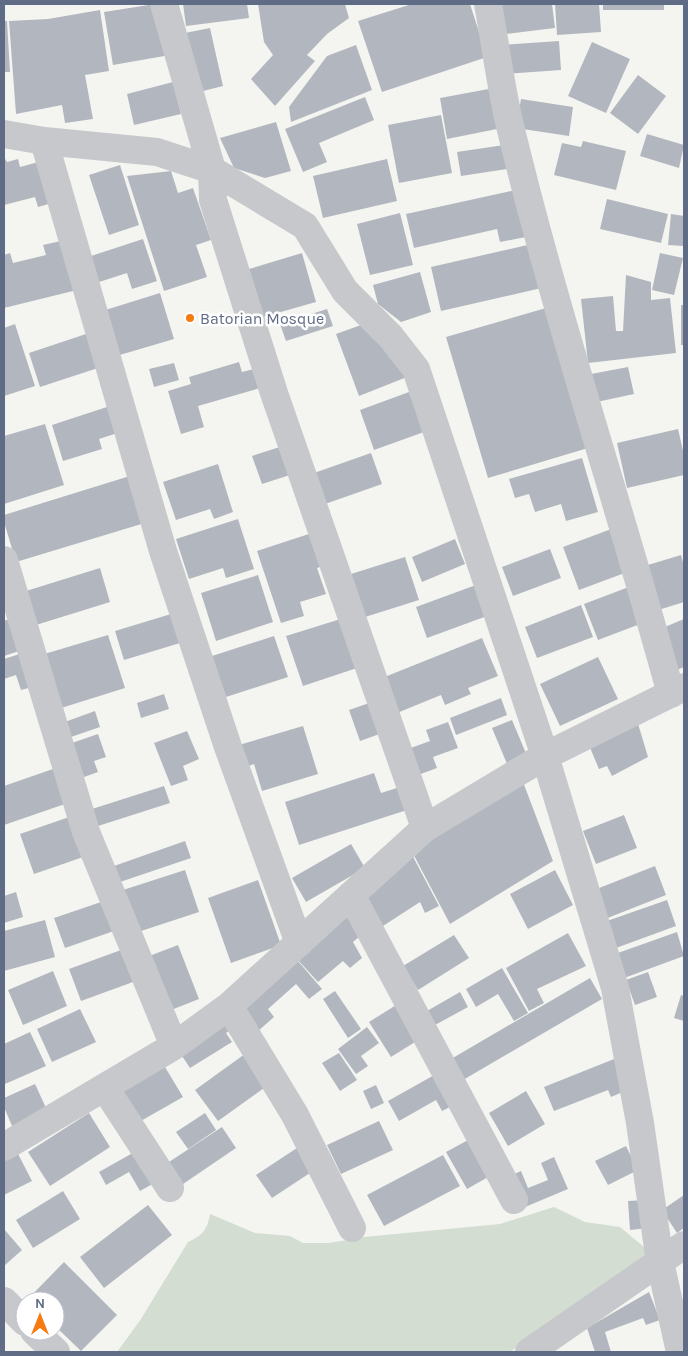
<svg xmlns="http://www.w3.org/2000/svg" width="688" height="1356" font-family="Karla,sans-serif">
  <style>
    .green { fill: #d3ddd1 }
    .building { fill: #b2b7bf }
    .lines { fill: none; stroke-linecap: round; stroke-linejoin: round }
    .minor { stroke: #c6c8cc; stroke-width: 28 }
    .poi-dot { fill: #f57a10; stroke: #fff; stroke-width: 2 }
    .labels { text-anchor: middle; dominant-baseline: central; stroke-width: 5; stroke-linejoin: round; paint-order: stroke }
    .poi-label { font-size: 16px; fill: #606c85; stroke: #fff; text-anchor: start }
  </style>
  <rect width="100%" height="100%" fill="#f4f5f0"/>
  <path class="green" d="M554,1207L585,1222L620,1227L650,1252L510,1352H117L141,1319L188,1242C203,1235 207,1230 210,1214L255,1233L290,1236L303,1243H329L364,1237L500,1224Z"/>
  <path class="building" d="M155,4L170,55L113,65L104,12Z
    M183,4H247L249,18L186,26Z
    M258,4H345L349,18L327,34L307,55L315,61L275,106L251,79L273,55L264,42Z
    M412,4H470L487,57L382,92L358,21Z
    M493,4H552L555,28L497,35Z
    M555,4H599L601,32L557,35Z
    M603,4H664V10H603Z
    M100,10L109,71L85,75L93,119L65,123L62,105L16,114L9,21L48,19Z
    M4,21H7L10,72H4Z
    M210,28L223,86L199,92L185,33Z
    M559,41L561,70L504,74L502,45Z
    M592,42L630,59L606,113L568,96Z
    M356,45L372,90L291,122L289,107L327,56Z
    M638,75L666,96L638,134L610,113Z
    M173,82L181,114L134,125L127,94Z
    M494,88L502,128L447,139L440,98Z
    M365,97L374,120L319,143L327,162L303,172L285,129Z
    M521,99L573,107L569,136L516,128Z
    M441,115L452,173L399,183L388,125Z
    M276,122L291,171L265,178L234,168L220,138Z
    M647,134L684,145L679,168L640,156Z
    M583,141L626,151L616,190L554,175L562,143L581,147Z
    M504,145L507,169L461,176L457,152Z
    M4,157L7,162L18,159L20,167L46,160L56,202L38,207L35,197L4,205Z
    M387,159L397,201L323,218L313,176Z
    M120,165L139,225L109,235L89,175Z
    M171,171L178,193L193,188L211,240L196,245L207,277L164,291L127,176Z
    M516,190L526,237L500,242L497,229L414,248L406,214Z
    M607,199L668,214L661,243L600,229Z
    M400,213L413,265L370,275L357,224Z
    M671,214L684,216V246L668,245Z
    M143,239L157,281L132,289L127,273L96,283L88,257Z
    M65,240L77,290L4,308V255L10,253L13,263L46,255L43,245Z
    M536,243L546,287L441,311L431,267Z
    M302,253L316,302L263,317L249,269Z
    M660,253L683,258L674,295L652,290Z
    M420,272L431,312L401,322L378,304L373,285Z
    M626,275L651,282V300L670,298L676,353L588,363L581,299L613,296L616,331H623Z
    M160,293L174,339L113,357L99,312Z
    M681,305H684V345H681Z
    M546,308L588,448L488,478L446,337Z
    M327,309L333,326L286,341L280,324Z
    M15,324L35,386L4,396V328Z
    M361,325L399,359L407,377L359,396L336,334Z
    M92,332L104,366L40,387L29,353Z
    M239,362L242,372L254,369L260,388L198,406L204,427L181,434L168,391L191,384L189,377Z
    M174,363L179,380L154,387L149,369Z
    M628,367L634,394L592,403L586,375Z
    M409,392L424,432L374,450L360,410Z
    M116,404L124,431L99,439L102,449L63,461L52,425Z
    M45,424L64,485L4,504V436Z
    M678,429L684,455V475L627,488L617,443Z
    M283,446L293,474L262,484L252,456Z
    M371,453L382,484L325,504L314,473Z
    M582,458L598,512L566,521L561,504L535,512L529,494L515,498L509,479Z
    M218,464L233,512L214,519L210,509L176,520L163,482Z
    M133,475L148,522L16,562L4,522V515Z
    M238,519L254,569L226,578L223,568L189,579L176,539Z
    M614,528L630,571L579,590L563,547Z
    M318,531L329,564L317,568L326,594L300,602L304,616L281,623L257,551Z
    M455,539L465,564L422,582L412,557Z
    M550,549L561,578L513,596L502,567Z
    M681,555L684,566V602L652,612L638,568Z
    M405,557L419,600L365,617L351,574Z
    M100,568L110,602L36,625L26,591Z
    M258,575L273,622L216,641L201,593Z
    M476,585L487,616L427,638L416,607Z
    M634,585L648,621L598,640L584,604Z
    M581,605L593,637L537,658L525,627Z
    M171,614L180,643L124,660L115,631Z
    M347,617L363,666L303,686L286,636Z
    M12,618L22,650L4,656V621Z
    M684,619V667L677,670L660,629Z
    M108,635L125,688L58,709L41,655Z
    M274,636L288,677L226,697L212,656Z
    M482,638L498,676L468,688L471,694L445,705L441,695L397,713L382,678Z
    M26,652L36,686L21,690L16,675L4,679V659Z
    M598,657L618,699L560,726L540,684Z
    M164,694L169,709L141,718L137,703Z
    M501,698L507,715L456,735L450,718Z
    M375,701L385,732L360,741L349,710Z
    M95,711L100,727L68,738L62,723Z
    M636,717L648,757L612,776L607,766L599,769L588,743Z
    M512,720L530,763L510,771L492,728Z
    M448,722L458,748L433,757L437,768L418,775L408,749L430,741L426,730Z
    M303,726L318,774L262,791L254,764L246,767L239,745Z
    M187,731L199,759L183,766L188,780L171,786L154,743Z
    M98,734L106,757L94,761L98,772L84,777L72,743Z
    M53,769L65,804L4,825V786Z
    M374,773L381,793L400,787L407,810L299,845L285,802Z
    M523,782L553,861L450,924L409,846Z
    M164,786L170,803L98,826L92,809Z
    M75,815L89,855L34,874L20,834Z
    M624,815L637,848L596,864L583,831Z
    M185,841L191,858L120,882L114,866Z
    M351,844L365,868L306,902L292,878Z
    M410,851L439,906L425,913L420,902L383,926L366,895Z
    M655,866L666,895L605,919L594,890Z
    M185,870L199,912L138,932L123,890Z
    M555,870L573,905L528,929L510,894Z
    M258,880L281,945L231,963L208,898Z
    M16,892L23,917L4,923V896Z
    M667,900L676,926L616,948L607,921Z
    M104,901L114,931L65,948L54,918Z
    M353,908L366,931L353,942L362,958L350,968L343,961L318,982L298,960Z
    M45,920L55,957L4,971V931Z
    M677,932L684,956L624,978L615,954Z
    M568,933L586,966L537,989L544,1003L529,1011L506,968Z
    M454,935L469,958L418,990L403,966Z
    M178,945L199,999L166,1012L144,958Z
    M121,950L133,982L81,1001L69,969Z
    M298,961L322,989L309,999L296,984L268,1009L274,1017L257,1032L239,1012Z
    M502,968L528,1013L514,1021L498,994L476,1007L466,989Z
    M53,971L67,1006L23,1025L8,990Z
    M648,972L657,997L635,1005L626,980Z
    M590,978L602,999L463,1080L451,1059Z
    M335,991L361,1029L348,1038L323,999Z
    M460,992L468,1007L435,1025L427,1011Z
    M681,995L684,996V1021L674,1018Z
    M401,1002L423,1037L391,1057L369,1022Z
    M80,1009L96,1042L52,1062L37,1029Z
    M231,1017L237,1026L226,1033L232,1042L190,1068L178,1050Z
    M367,1027L379,1043L361,1056L368,1066L356,1074L338,1049Z
    M30,1032L46,1066L5,1084L4,1044Z
    M249,1051L271,1083L218,1121L195,1090Z
    M339,1053L357,1080L340,1091L322,1063Z
    M614,1059L627,1090L611,1097L608,1090L554,1111L544,1087Z
    M162,1062L183,1097L139,1122L119,1087Z
    M436,1074L454,1105L442,1111L436,1100L399,1121L388,1101Z
    M35,1084L47,1110L12,1126L4,1107V1098Z
    M376,1085L384,1103L371,1109L363,1091Z
    M526,1091L545,1124L508,1146L489,1113Z
    M89,1113L110,1147L50,1186L28,1152Z
    M205,1113L216,1130L188,1149L176,1132Z
    M379,1121L393,1150L341,1174L327,1145Z
    M222,1127L236,1148L183,1184L169,1162Z
    M470,1139L490,1176L467,1189L446,1152Z
    M303,1144L319,1167L272,1198L256,1175Z
    M626,1146L638,1170L608,1185L595,1161Z
    M16,1150L32,1181L4,1195V1156Z
    M138,1150L156,1182L140,1191L129,1172L106,1185L99,1172Z
    M443,1155L460,1186L384,1226L367,1195Z
    M554,1157L568,1189L525,1207L512,1175L521,1171L528,1188L548,1180L541,1163Z
    M63,1191L80,1219L33,1248L16,1220Z
    M684,1195V1228L677,1233L662,1210Z
    M646,1200L648,1228L630,1230L628,1201Z
    M148,1205L172,1235L104,1288L80,1257Z
    M4,1229L22,1250L4,1266Z
    M64,1262L117,1315L81,1351L55,1326V1301H26Z
    M649,1292L660,1320L646,1325L643,1318L605,1332L611,1352H595L587,1328Z"/>
  <g class="lines">
    <path class="minor" d="M164,4L212,170L305,226L345,291L391,337L416,369L545,756L615,988L640,1123L660,1262L680,1352
      M488,4C496,47 501,91 512,134C558,323 620,507 671,694
      M4,134L44,141L157,152L212,170L213,200L274,393L425,828
      M44,141L163,551L228,747L299,943
      M4,560L86,832L174,1046
      M351,895L514,1200
      M229,1006L295,1115L352,1228
      M105,1088L170,1188
      M4,1147L174,1046L229,1006L425,828L545,756L684,687
      M4,1301L25,1322
      M34,1331L56,1352
      M529,1352L684,1245"/>
  </g>
  <circle class="poi-dot" cx="190" cy="318" r="5"/>
  <g class="labels">
    <g class="poi-label">
      <text x="200" y="318">Batorian Mosque</text>
    </g>
  </g>
  <rect width="688" height="1356" fill="none" stroke="#606c85" stroke-width="10"/>
  <g transform="translate(40 1316)"><circle r="24" fill="#ffffff" stroke="#bfc4ce"/>
  <path d="M0-4L9 19L0 12L-9 19Z" fill="#f57a10"/>
  <text y="-8" font-size="14" font-weight="bold" text-anchor="middle" fill="#606c85">N</text>
  </g>
</svg>
